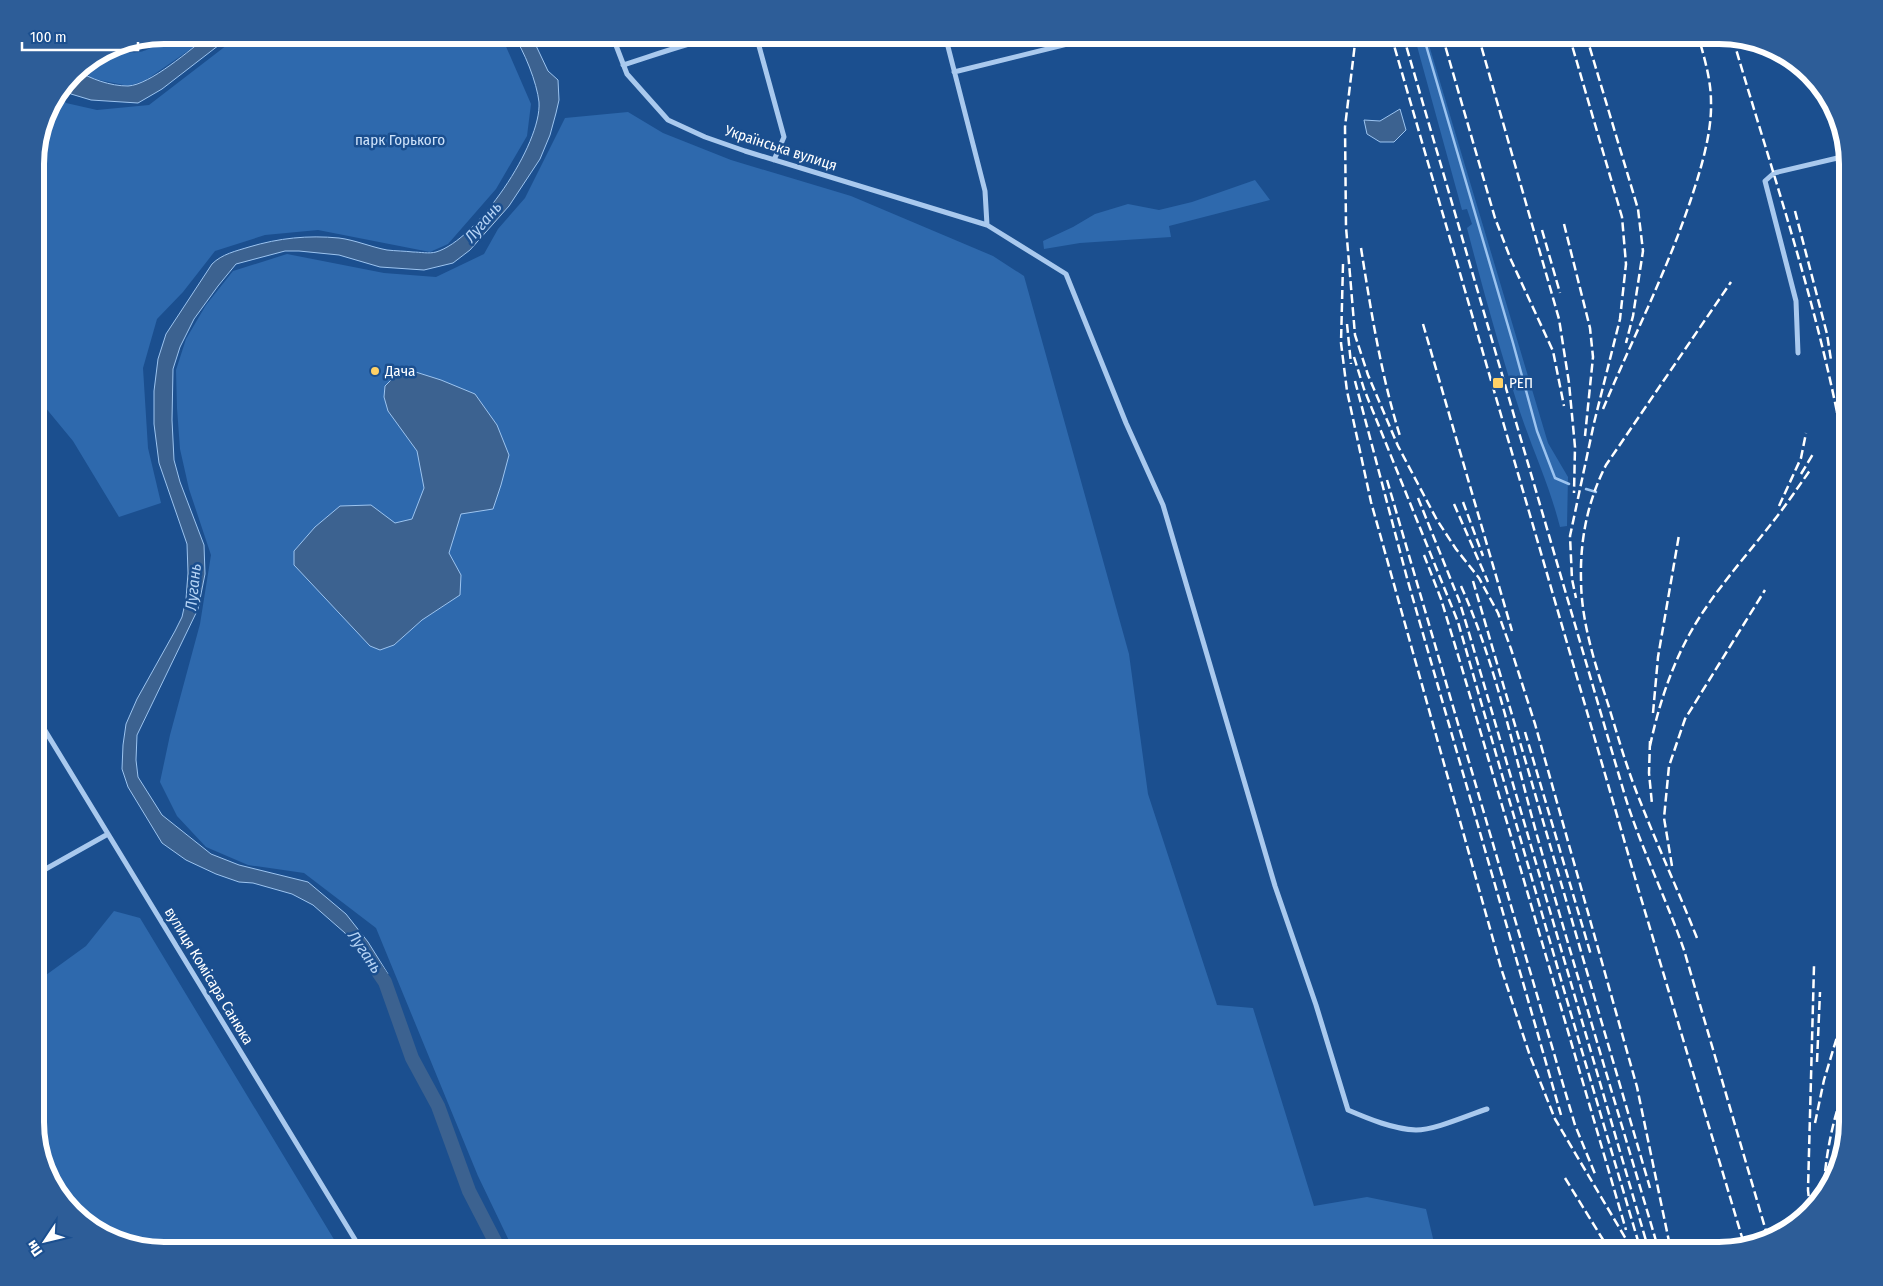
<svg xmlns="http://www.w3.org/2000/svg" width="1883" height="1286" font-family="'Fira Sans Condensed',sans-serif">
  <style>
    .green { fill: #2e69ad }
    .water { fill: #3c6290; stroke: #9cc4f0 }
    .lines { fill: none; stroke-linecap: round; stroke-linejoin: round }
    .stream { stroke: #9cc4f0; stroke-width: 2.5 }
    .river { stroke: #3c6290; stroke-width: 14 }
    .street { stroke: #a9c9ee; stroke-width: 5 }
    .rail { stroke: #fff; stroke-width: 2.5; stroke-dasharray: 9 4; stroke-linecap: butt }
    .poi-dot { fill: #ffd166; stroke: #1b4f8f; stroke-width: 2 }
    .labels { text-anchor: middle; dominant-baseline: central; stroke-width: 5; stroke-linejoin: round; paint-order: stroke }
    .park-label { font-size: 15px; fill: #cfe3fa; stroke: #1b4f8f }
    .street-label { font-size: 15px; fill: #fff; stroke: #1b4f8f }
    .poi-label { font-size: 15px; fill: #fff; stroke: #1b4f8f; text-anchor: start }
    .water-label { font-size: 16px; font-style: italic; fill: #b5d3f5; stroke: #1b4f8f }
    .rim { fill: none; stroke: #fff; stroke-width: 6 }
  </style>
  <rect width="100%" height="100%" fill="#1b4f8f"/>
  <path class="green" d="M169,35H211L146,80L129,86L89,78V62L110,48C141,56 143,54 169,35Z
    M240,35H501L531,104L527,136L496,189L448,244L430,252L318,230L265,235L215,251L183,292L157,319L143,368L148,448L161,503L119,517L73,441L35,395V155L45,114L59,94L66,103L97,110L149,105Z
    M1414,35H1426L1548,443L1568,477L1567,526L1560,527C1550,487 1533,451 1520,412C1500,351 1483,290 1467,228L1472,224L1467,209L1462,210Z
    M628,112L663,133L731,160L851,196L993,256L1024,276L1129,654L1148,794L1217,1005L1253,1008L1314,1206L1367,1197L1426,1209L1436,1251H514L478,1176L376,928L304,873L248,865L206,847L177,816L160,782L170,735L200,624L211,555L189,489L180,449L177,408L176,370L186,339L206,305L233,271L287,254L384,273L436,277L484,254L498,229L525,198L565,118Z
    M1255,180L1270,200L1169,226L1171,237L1080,243L1044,249L1043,241L1073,227L1095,214L1128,204L1159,210L1192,202Z
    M114,911L140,918L341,1251H164L92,1229L52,1186L35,1131V983L86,946Z"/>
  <path class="water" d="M209,35H232L162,89L138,103L91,100L71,94L62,88L76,70C91,79 110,86 128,86C150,85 191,49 209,35Z
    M513,35H531L548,71L558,80L559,100L556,113L550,135L540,159L509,206L470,250L453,263L424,270L380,267L339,255L299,251H285L236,264L218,286L194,319L180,347L173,369L172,420L174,460L180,482L204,545L205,574L198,609L137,735L136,760L138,777L162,815L211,854L239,865L308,882L346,914L368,942L388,974L379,981L345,933L313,905L292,894L253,883L239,882L216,874L186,860L162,843L128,787L122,769L123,745L126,724L137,699L175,631L182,617L186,599L188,573L187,544L159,463L154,424V391L158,359L166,334L212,264C222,254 236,251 249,247C279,238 308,235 339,238C355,240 371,247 387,250C396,251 405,251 413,252C420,252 429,254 436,252C477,240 542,144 539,102C537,83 524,50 513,35Z
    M1400,109L1406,130L1394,142H1380L1367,134L1364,120L1380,121Z
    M403,368L441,380L475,394L497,425L509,455L501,485L493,509L461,514L449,553L461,575L460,595L422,620L394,645L380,650L370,646L294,565V551L315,527L340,506L371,505L395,523L412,519L424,488L417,451L388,411L384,397L385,386Z"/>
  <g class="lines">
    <path class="stream" d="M1423,35L1513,343L1537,431L1555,478L1569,484
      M1586,489L1596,492"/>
    <path class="river" d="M372,963L385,982L412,1058L438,1106L469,1191L500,1251"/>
    <path class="street" d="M612,35L627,74L668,120L705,137L745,151L987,225L1066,274L1126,423L1163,505L1275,886L1316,1005L1348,1110C1369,1119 1393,1129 1416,1130C1435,1130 1468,1115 1487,1109
      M756,35L784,137L774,160
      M945,35L985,191L987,225
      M623,65C658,54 692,41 728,35
      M954,72L1104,35
      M1798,353L1796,301L1765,181L1774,173L1846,156
      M35,714L362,1251
      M35,875L108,834"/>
    <path class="rail" d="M1356,35L1345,127L1346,227L1355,335L1368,375L1398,446L1437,520L1456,549L1479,578L1498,613L1511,649L1535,724L1637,1087L1671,1251
      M1391,35L1638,888L1744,1244
      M1403,35L1625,796C1641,848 1666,898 1684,950L1768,1238
      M1442,35L1495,218L1511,260L1553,351L1564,406
      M1478,35L1559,319L1569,383L1575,447L1574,493
      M1569,35L1622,217L1626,264L1620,319L1594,423L1570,536L1572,579L1576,598
      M1586,35L1638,209L1643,251L1633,316L1626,343
      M1733,39C1769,162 1811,285 1837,412
      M1795,211L1827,334L1831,360
      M1564,224L1590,328L1593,357L1585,436
      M1542,230L1560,293
      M1361,248C1371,311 1381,375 1400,436
      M1343,264L1341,343L1347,391L1371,502L1501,968L1530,1056L1555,1119L1633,1251
      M1347,324L1351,364
      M1423,324L1512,631
      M1354,357L1364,389L1458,622L1566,997L1641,1251
      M1355,381L1407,578L1561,1115
      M1836,404L1843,464L1848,478
      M1603,409C1632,340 1666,273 1690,202C1700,172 1712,134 1711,102C1711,79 1704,57 1698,35
      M1801,474L1813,454
      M1387,480L1560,1074L1575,1125L1595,1174
      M1418,498L1459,600L1469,633L1649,1251
      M1463,502L1483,556
      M1454,504L1488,582
      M1779,506L1801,458L1806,433
      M1424,555L1441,599L1461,665L1626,1230
      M1473,581L1650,1188
      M1461,586C1499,671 1516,764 1542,853C1580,986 1620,1119 1659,1251
      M1653,713L1658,657L1679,535
      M1525,732L1591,955
      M1650,741L1649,773L1652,804
      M1650,746C1658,708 1670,670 1689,635C1711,595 1743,560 1771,524C1785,507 1798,487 1811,469
      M1672,866L1664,818L1669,766L1685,719L1765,590
      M1697,938C1676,885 1652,834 1632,780C1623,755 1616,730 1608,704C1595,664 1581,621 1581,579C1580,539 1588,500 1606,465L1731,282
      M1817,1062L1820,992
      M1815,1123L1824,1080L1837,1037L1848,990
      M1565,1178L1610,1251
      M1823,1197C1825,1157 1833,1115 1848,1079
      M1810,1209L1808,1190L1814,966"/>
  </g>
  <g class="poi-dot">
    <circle cx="375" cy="371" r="5"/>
    <rect x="1492" y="377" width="12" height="12" rx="2.5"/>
  </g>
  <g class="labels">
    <g class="park-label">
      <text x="400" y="140">парк Горького</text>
    </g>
    <g class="street-label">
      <text transform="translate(781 148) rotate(18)">Українська вулиця</text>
      <text transform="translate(209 976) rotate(59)">вулиця Комісара Санюка</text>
    </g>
    <g class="poi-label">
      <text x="385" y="371">Дача</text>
      <text x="1509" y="383">РЕП</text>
    </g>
    <g class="water-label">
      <text transform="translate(483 222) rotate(-50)">Лугань</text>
      <text transform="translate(193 587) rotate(-84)">Лугань</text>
      <text transform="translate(365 952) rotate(56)">Лугань</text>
    </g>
  </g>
  <path d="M0 0H1883V1286H0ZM164 44H1719A120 120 0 0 1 1839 164V1122A120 120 0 0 1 1719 1242H164A120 120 0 0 1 44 1122V164A120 120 0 0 1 164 44Z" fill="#2d5d98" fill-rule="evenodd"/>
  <path class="rim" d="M164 44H1719A120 120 0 0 1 1839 164V1122A120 120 0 0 1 1719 1242H164A120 120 0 0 1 44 1122V164A120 120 0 0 1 164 44Z"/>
  <g transform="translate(45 1241) rotate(235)" stroke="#1b4f8f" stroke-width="4" paint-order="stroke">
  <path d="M0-4L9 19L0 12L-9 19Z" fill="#ffffff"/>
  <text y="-8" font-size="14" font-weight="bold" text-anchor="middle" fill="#ffffff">Пн</text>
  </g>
  <path d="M22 42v8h116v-8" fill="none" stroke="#ffffff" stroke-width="2.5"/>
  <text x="30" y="42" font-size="15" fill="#ffffff" stroke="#1b4f8f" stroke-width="4" paint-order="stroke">100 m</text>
</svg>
